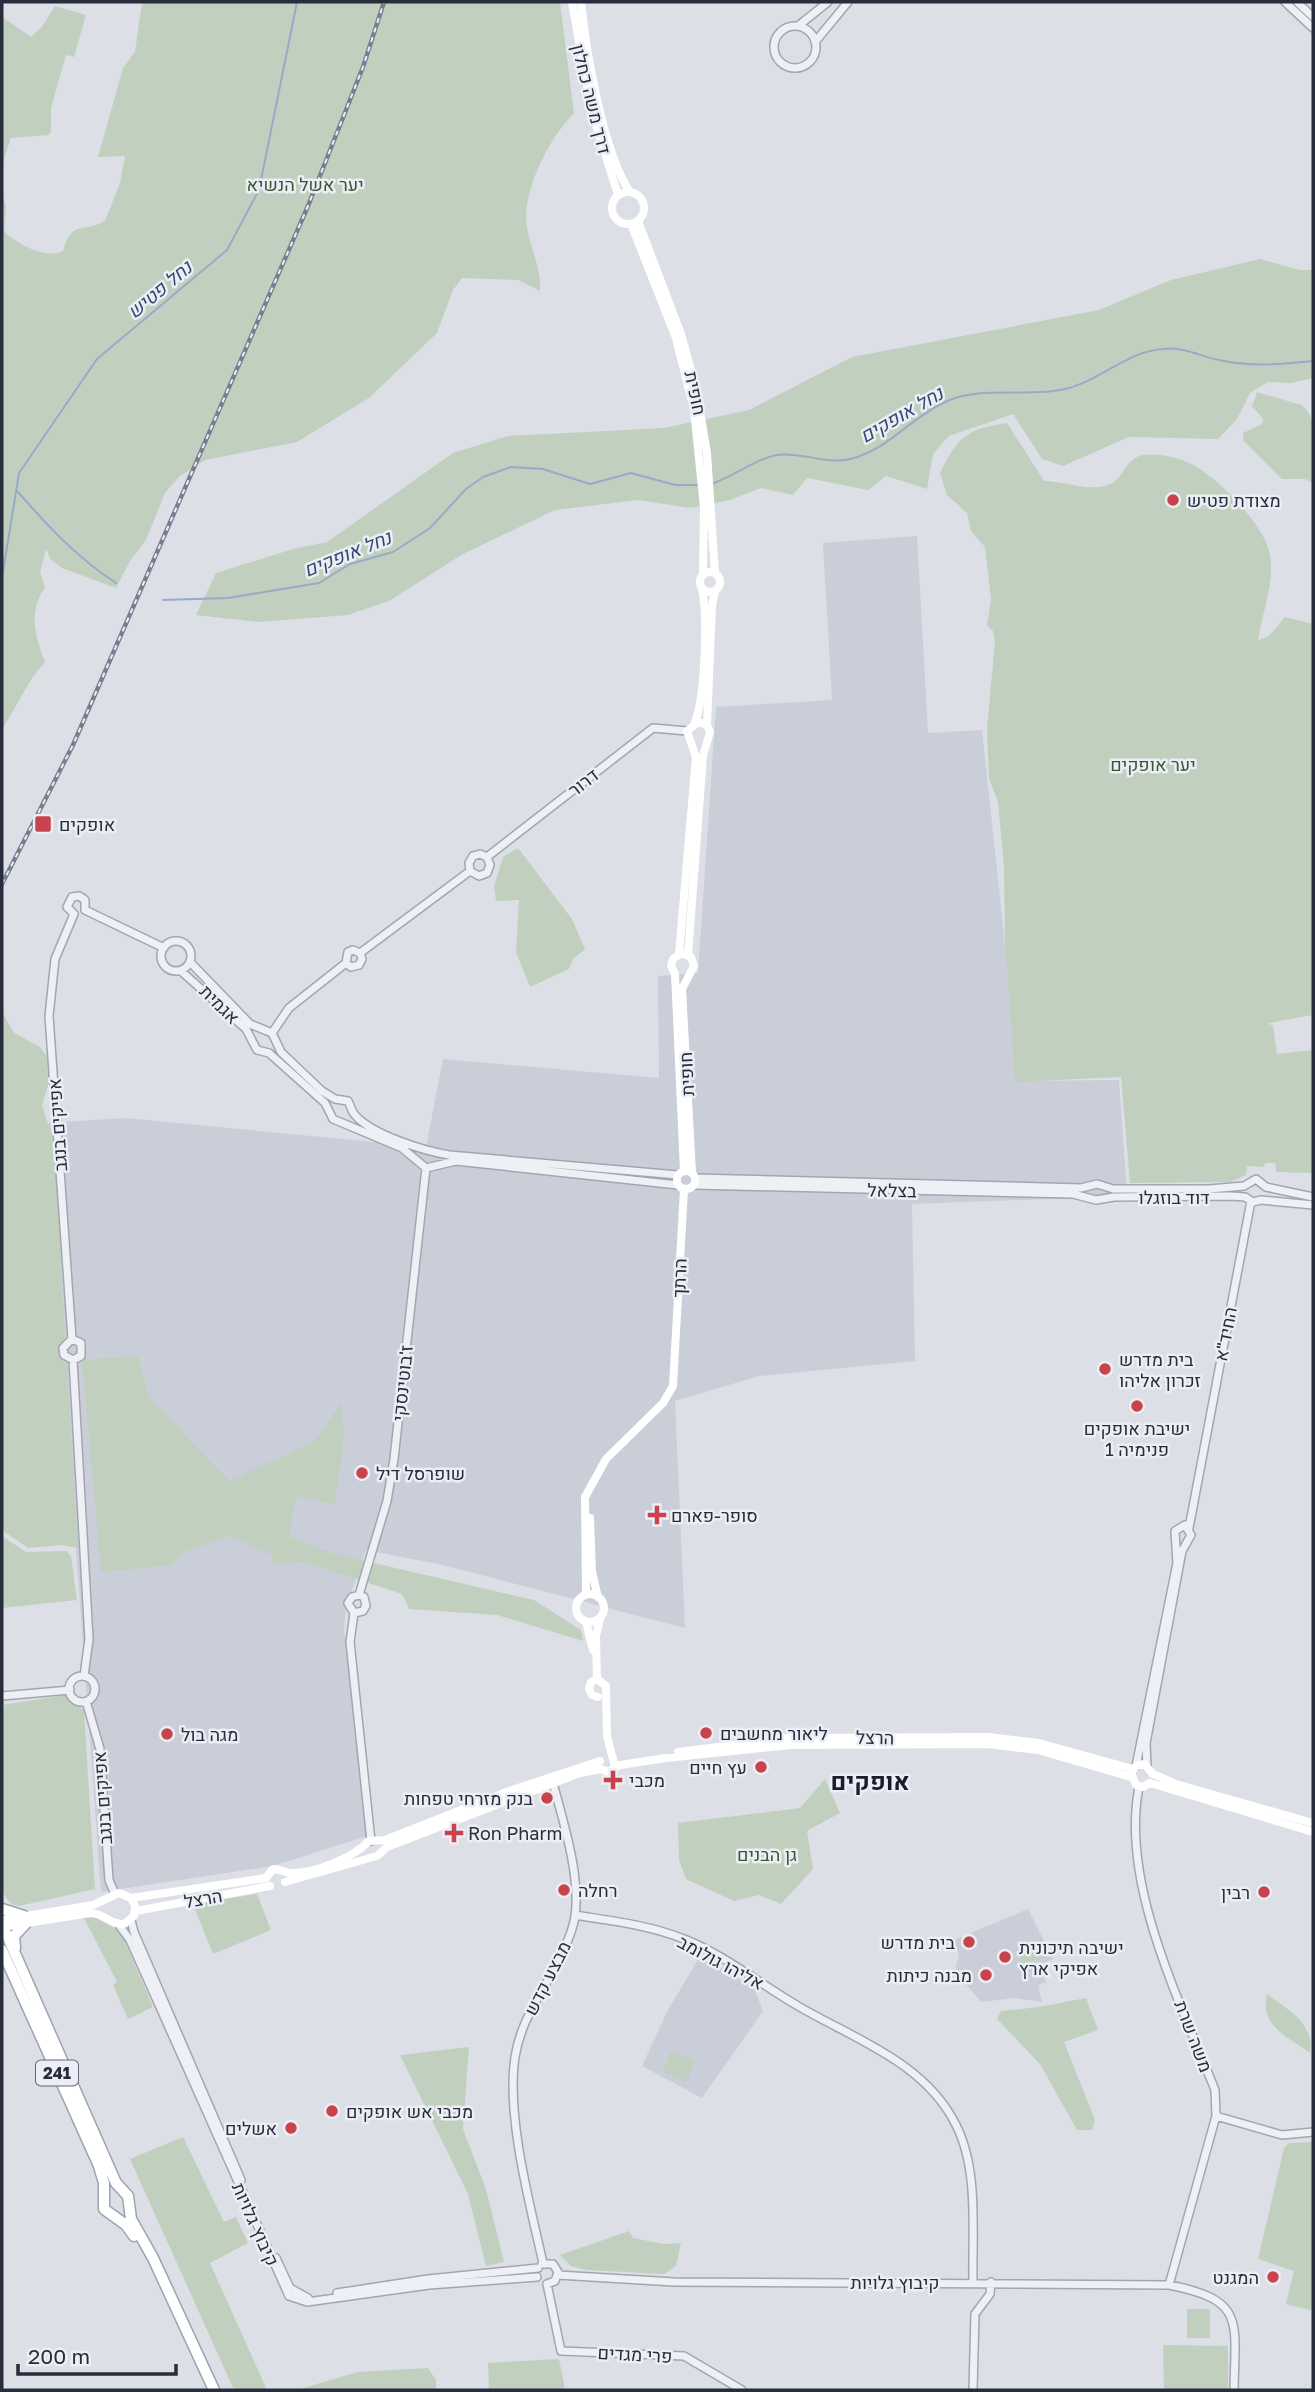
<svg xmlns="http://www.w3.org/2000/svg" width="1315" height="2392" font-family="'Golos Text',Heebo,sans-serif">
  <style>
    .built { fill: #caced8 }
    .green { fill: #c1d0be }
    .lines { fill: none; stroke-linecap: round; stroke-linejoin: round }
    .stream { stroke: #98abc6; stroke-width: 2 }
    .tertiary-casing { stroke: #a2a6b0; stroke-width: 10 }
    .primary-casing { stroke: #9ca3b1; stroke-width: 13 }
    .tertiary { stroke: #eff0f5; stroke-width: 7 }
    .secondary { stroke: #fff; stroke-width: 8 }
    .primary { stroke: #fff; stroke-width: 10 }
    .rail-casing { stroke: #767e8f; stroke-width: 4.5 }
    .rail { stroke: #ebeef4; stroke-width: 2; stroke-dasharray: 5; stroke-linecap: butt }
    .poi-dot { fill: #c9434d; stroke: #ebeef4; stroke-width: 2.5 }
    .labels { text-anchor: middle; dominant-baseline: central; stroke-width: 5; stroke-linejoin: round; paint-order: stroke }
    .shield { fill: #ebeef4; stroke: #626773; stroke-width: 2 }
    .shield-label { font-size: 16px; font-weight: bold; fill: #272d3c }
    .street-label { font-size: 18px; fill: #272d3c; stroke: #ebeef4 }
    .park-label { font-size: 18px; fill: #385734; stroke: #ebeef4 }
    .poi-label { font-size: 18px; fill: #272d3c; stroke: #ebeef4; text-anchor: start }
    .water-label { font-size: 19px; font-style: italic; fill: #32486e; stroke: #ebeef4 }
    .district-label { font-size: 24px; font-weight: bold; fill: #191e2c; stroke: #ebeef4 }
  </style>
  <rect width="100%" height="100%" fill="#dcdfe6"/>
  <path class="built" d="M917,536L928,733L982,730L1005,945L1015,1081L1119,1080L1127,1196L912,1204L915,1361L759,1376L675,1401L685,1628L443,1565L366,1550L346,1607L344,1630L367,1836L273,1866L101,1892L45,1123L125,1118L426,1147L443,1059L659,1078L658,976L698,973L716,707L832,700L823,543Z
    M1028,1909L1053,1959L1039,1965L1046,1982L1038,1985L1042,2002L1015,1998L981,2002L955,1971L959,1955L954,1940Z
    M700,1956L754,1988L763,2011L702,2098L642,2066L668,2010Z"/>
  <path class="green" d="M142,2H560L574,113C550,137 521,192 527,227C531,250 541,267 540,291L518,280L462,278L453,290L437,333L369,398L297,442L205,460L180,476L165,493L146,540L130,561L116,588L62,568L51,560L46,549L40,573L45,587C28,612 35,637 45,662L32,678L2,730V194L6,206L4,231C15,243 46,260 63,251C72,219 81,234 105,221L120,183L125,156L98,157L123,68L135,52Z
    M55,6L86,15L74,57L66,55L51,108V132L48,135L11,138L2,164V17L31,37L42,27Z
    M1260,259L1300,270H1313V378L1291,383L1268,382L1250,393L1237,419L1218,439L1129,437L1063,466L1042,459L1013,414L949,436L933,454L927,489L886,476L868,490L807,478L793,495L761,488L730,500L691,508L638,500L555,510L463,554L389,601L348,615L259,622L196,615L216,573L293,549L327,542L453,453L508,436L664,428L749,410L852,357L1099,310L1171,280Z
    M1257,392L1301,405L1307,410L1313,422V483L1305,479H1282L1243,440V433L1262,424L1263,419L1252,406Z
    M1007,423L1044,481C1065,481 1086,492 1108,485C1124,480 1125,458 1143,455C1159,453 1181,458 1195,466C1220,480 1266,527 1270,555C1275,581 1262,614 1258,640L1269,636L1285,617L1313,624V1015L1268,1023L1273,1026L1277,1054L1313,1050V1173L1276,1172L1275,1163H1265L1264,1167L1247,1166L1246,1175L1230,1182L1130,1183L1121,1077L1015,1082L1005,945L1004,867L998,802L989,779L987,729L995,641L993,631L987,625L991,600L985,547L971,531L967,513L947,495L940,473C958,437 966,429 1007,423Z
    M518,848L572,919L585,949L573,959L569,969L530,987L516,952L519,900L496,901L494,886L503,857Z
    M2,1012L14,1033L40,1047L54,1066L42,1105L58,1155L61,1271L78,1548L62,1545L28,1548L2,1530Z
    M138,1356L149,1397L229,1481L314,1442L341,1403L344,1435L335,1505L296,1496L289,1537L335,1554L534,1600L581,1630L583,1641L497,1615L409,1609L402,1594L305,1562L274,1565L271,1554L228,1536L182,1553L173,1565L101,1572L82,1360Z
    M2,1536L26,1552L66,1551L71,1556L77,1600L2,1608Z
    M65,1695L84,1710L95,1889L19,1906L11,1904L2,1892V1705Z
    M825,1779L840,1813L807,1831L813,1869L781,1904L759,1895L734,1901L686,1879L679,1860L678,1823L800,1808Z
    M257,1894L271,1930L213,1954L193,1904Z
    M95,1917L121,1932L153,2007L128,2019L113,1985L117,1982L84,1918Z
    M1041,1938L1048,1954L1023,1965L1016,1948Z
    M1267,1994C1288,2010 1315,2023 1310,2053C1287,2036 1260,2027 1267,1994Z
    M1086,1998L1098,2030L1064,2042L1095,2120L1092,2130H1077L1040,2064L997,2019L1001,2011L1039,2007Z
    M469,2047L463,2129L486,2189L504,2262L486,2266L468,2194L400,2055Z
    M671,2051L695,2061L687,2082L663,2072Z
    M183,2137L224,2222L236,2217L248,2243L210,2263L267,2390H234L130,2159Z
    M1313,2142V2311L1286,2304L1294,2271L1258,2259L1284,2148L1289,2143Z
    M629,2231L633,2238L664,2244L681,2243L676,2266L664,2274L585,2270L571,2266L560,2255Z
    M1187,2309H1210V2338H1187Z
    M1163,2345L1228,2346V2390H1164Z
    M559,2359L565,2390H489L488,2363Z
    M428,2368L436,2380V2390H296L358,2372Z"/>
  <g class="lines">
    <path class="stream" d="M714,483C735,476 755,459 776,455C801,451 824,465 850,459C886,451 912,417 945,402C981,385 1027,398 1065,389C1100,381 1126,352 1162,349C1185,346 1202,358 1224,361C1253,367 1283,364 1313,361
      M17,491C47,525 77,558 116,583
      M2,578L19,473L97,359L227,250L259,190L297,2
      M163,600L228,598L319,583L350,564L393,552L430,528L466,489L483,477L511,467L543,469L590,484L631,473L675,485H698"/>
    <defs>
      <path id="tertiary" d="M1285,2L1313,28
        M1297,2L1313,17
        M774 47a21 21 0 1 1 42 0a21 21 0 1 1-42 0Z
        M798,26L828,2
        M815,42L848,2
        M487,857L653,728L687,731
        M470,871L479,876L487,873L490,865L487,857
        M470,871L469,863L473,856L480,854L487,857
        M85,910L164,948
        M74,914L67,907L72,897L79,896L85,900V910
        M161 956a15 15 0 1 1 30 0a15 15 0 1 1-30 0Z
        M360,953L470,871
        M190,962L250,1024L272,1033
        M346,963L351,967L359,965L362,959L360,953
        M346,963L348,952L353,950L360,953
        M181,971L246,1029L257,1050L269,1053
        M272,1033L281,1052L322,1091L335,1099L348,1101C351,1106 351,1111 355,1115C372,1135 425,1151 449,1155L678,1175
        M272,1033L289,1008L346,963
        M269,1053L325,1103L333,1119L402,1148L426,1168
        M426,1168L456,1161L678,1185
        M695,1178L1081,1188L1097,1184L1113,1189H1209L1244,1186
        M694,1185L1073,1194L1096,1200L1114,1197L1231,1196L1245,1197L1253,1202L1261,1200L1313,1205
        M1244,1186L1256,1179L1266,1187
        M1266,1187L1313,1197
        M72,1339L49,1016L55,959L74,914
        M72,1339L81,1343V1356L73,1360
        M72,1339L63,1348L64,1355L73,1360
        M73,1360L89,1639L84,1676
        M1189,1528L1251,1201
        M359,1595L387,1501L394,1459L426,1168
        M354,1613L350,1642L371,1841
        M354,1613L363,1611L366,1606L364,1597L359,1595
        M354,1613L348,1603L352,1597L359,1595
        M69 1689a13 13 0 1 1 26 0a13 13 0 1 1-26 0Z
        M2,1696L70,1690
        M86,1701L100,1749L109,1880L115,1894
        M1136,1766L1177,1563L1175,1531L1185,1525L1191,1535L1182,1551L1146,1743L1147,1766
        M1139,1787C1120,1883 1180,2001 1215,2090L1216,2116L1169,2285
        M575,1915C612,1921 649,1925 684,1939C725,1955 760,1984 798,2006C854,2039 925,2062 956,2125C979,2170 972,2232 973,2282
        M131,1920L134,1932L241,2180
        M119,1925L130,1940L289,2296L307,2302L429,2285L537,2277
        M1216,2116L1282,2135L1313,2132
        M276,2258L290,2288L308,2298
        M543,2263C530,2205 506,2116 515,2057C521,2019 542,1994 558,1961C565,1947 573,1931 575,1916C581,1875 562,1818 552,1779
        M542,2264H553L558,2272L555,2281L547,2284
        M558,2275L674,2282L1169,2285C1246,2300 1235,2321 1234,2390
        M547,2284L561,2351L684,2356L742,2390
        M337,2293L428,2279L538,2268
        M973,2390L975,2314L990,2294L991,2282"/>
      <path id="primary" d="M2,1909L24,1916
        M2,1924L116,2183L128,2196L131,2219L153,2258L214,2390
        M15,1948L14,1936L27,1922
        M2,1950L99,2166L104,2183V2209L126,2225L134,2236"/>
    </defs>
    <use href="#tertiary" class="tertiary-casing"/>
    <use href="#primary" class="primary-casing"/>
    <use href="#tertiary" class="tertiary"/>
    <path class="secondary" d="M572,2L591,109L618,195
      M581,2C586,51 603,152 630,192
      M612 208a16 16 0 1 1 32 0a16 16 0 1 1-32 0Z
      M638,221L681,334L696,388L707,453L715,573
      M631,224L676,338L694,410L704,507L703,574
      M700 582a10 10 0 1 1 20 0a10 10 0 1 1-20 0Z
      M695,722C705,697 708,617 702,589
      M707,725L712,606L715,591
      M679,954L696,757L687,731L698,722L707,725L710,732L703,756L688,955
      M677 1180a9 9 0 1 1 18 0a9 9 0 1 1-18 0Z
      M684,1171L675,974L671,966L673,959L682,953L691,957L694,966L682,989L692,1173
      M590,1518L592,1572L598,1597
      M576 1608a14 14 0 1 1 28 0a14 14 0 1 1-28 0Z
      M586,1595L585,1497L606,1459L663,1403L673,1386L684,1189
      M586,1622L593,1650
      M597,1679L606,1686L607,1736L615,1767
      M597,1679L596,1636L600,1619
      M597,1679L591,1682L589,1689L592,1695L598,1697
      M678,1752L788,1738L988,1737L1039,1743L1133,1769
      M1153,1774L1176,1784L1313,1823
      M1150,1783L1313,1832
      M1150,1783L1143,1787L1136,1785L1131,1773L1136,1766L1144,1764L1153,1774
      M266,1878L273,1869C280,1869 283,1872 289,1873C314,1874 353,1858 369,1841L385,1840L509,1791L600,1761
      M285,1882L377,1856L387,1847L580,1773L601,1769L608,1772L620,1765L666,1758L790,1745L988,1744L1038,1750L1131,1777
      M131,1898L266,1878
      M136,1911L270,1886
      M2,1920L93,1905L119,1893L131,1898L135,1906L134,1916L124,1924C110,1925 104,1913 90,1913L2,1927"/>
    <use href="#primary" class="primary"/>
    <defs>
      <path id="rail" d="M2,884L73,745L308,206L363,67L384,2"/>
    </defs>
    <use href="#rail" class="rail-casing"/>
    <use href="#rail" class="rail"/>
  </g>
  <g class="poi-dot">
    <circle cx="1173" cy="500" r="7"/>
    <rect x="34" y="815" width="18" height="18" rx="3.5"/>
    <circle cx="1105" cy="1369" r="7"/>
    <circle cx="1137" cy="1406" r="7"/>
    <circle cx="362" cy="1473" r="7"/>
    <path d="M653.5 1504.5h7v7h7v7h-7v7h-7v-7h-7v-7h7z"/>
    <circle cx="706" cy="1733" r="7"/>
    <circle cx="167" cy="1734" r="7"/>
    <circle cx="761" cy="1767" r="7"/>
    <path d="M609.5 1769.5h7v7h7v7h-7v7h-7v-7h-7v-7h7z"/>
    <circle cx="547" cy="1798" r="7"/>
    <path d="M450.5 1822.5h7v7h7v7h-7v7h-7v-7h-7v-7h7z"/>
    <circle cx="564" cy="1890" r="7"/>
    <circle cx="1264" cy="1892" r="7"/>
    <circle cx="969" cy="1942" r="7"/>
    <circle cx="1005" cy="1957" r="7"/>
    <circle cx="986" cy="1975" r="7"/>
    <circle cx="332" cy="2111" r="7"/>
    <circle cx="291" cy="2128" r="7"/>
    <circle cx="1273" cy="2277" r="7"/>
  </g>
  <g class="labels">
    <rect class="shield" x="36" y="2060.5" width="42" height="25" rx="5"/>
    <g class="shield-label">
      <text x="57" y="2073">241</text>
    </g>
    <g class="street-label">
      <text transform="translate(592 99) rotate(76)">דרך משה כחלון</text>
      <text transform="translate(696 393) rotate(78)">חופית</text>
      <text transform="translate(583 782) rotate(-38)">דרור</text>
      <text transform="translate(220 1004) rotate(44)">אגמית</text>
      <text transform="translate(686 1074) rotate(-93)">חופית</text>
      <text transform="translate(57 1125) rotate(-94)">אפיקים בנגב</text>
      <text transform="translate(892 1190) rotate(1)">בצלאל</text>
      <text x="1174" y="1197">דוד בוזגלו</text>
      <text transform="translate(679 1278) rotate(-88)">הרתך</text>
      <text transform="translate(1225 1334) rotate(-79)">החיד"א</text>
      <text transform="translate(402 1383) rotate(-84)">ז'בוטינסקי</text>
      <text transform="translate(875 1737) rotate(1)">הרצל</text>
      <text transform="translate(102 1798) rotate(-94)">אפיקים בנגב</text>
      <text transform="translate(203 1898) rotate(-10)">הרצל</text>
      <text transform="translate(721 1962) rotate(28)">אליהו גולומב</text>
      <text transform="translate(547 1978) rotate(-63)">מבצע קדש</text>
      <text transform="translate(1194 2036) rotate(69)">משה שרת</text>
      <text transform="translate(256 2224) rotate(66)">קיבוץ גלויות</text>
      <text x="895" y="2282">קיבוץ גלויות</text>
      <text transform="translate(635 2354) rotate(3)">פרי מגדים</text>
    </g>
    <g class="park-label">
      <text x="305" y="184">יער אשל הנשיא</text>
      <text x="1153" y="764">יער אופקים</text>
      <text x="767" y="1854">גן הבנים</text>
    </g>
    <g class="poi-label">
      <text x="1187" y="500">מצודת פטיש</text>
      <text x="59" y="824">אופקים</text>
      <text x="1119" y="1359">בית מדרש<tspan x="1119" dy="21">זכרון אליהו</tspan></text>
      <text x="1137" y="1428" text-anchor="middle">ישיבת אופקים<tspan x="1137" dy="21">פנימיה 1</tspan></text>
      <text x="376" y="1473">שופרסל דיל</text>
      <text x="671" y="1515">סופר-פארם</text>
      <text x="720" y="1733">ליאור מחשבים</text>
      <text x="181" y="1734">מגה בול</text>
      <text x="747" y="1767" text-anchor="end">עץ חיים</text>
      <text x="629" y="1780">מכבי</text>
      <text x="533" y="1798" text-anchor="end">בנק מזרחי טפחות</text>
      <text x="468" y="1833">Ron Pharm</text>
      <text x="578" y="1890">רחלה</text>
      <text x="1250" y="1892" text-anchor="end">רבין</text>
      <text x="955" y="1942" text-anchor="end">בית מדרש</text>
      <text x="1019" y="1947">ישיבה תיכונית<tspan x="1019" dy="21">אפיקי ארץ</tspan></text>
      <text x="972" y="1975" text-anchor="end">מבנה כיתות</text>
      <text x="346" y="2111">מכבי אש אופקים</text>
      <text x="277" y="2128" text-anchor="end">אשלים</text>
      <text x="1259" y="2277" text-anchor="end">המגנט</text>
    </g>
    <g class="water-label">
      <text transform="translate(159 289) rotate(-40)">נחל פטיש</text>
      <text transform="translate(901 414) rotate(-30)">נחל אופקים</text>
      <text transform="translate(347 553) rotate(-22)">נחל אופקים</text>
    </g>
    <g class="district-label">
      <text x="870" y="1780">אופקים</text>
    </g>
  </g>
  <rect width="1315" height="2392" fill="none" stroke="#272d3c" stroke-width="7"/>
  <path d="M18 2364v10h158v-10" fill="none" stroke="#272d3c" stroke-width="3.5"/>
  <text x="28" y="2364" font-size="21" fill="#272d3c" stroke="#ebeef4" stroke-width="5" paint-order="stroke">200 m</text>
</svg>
